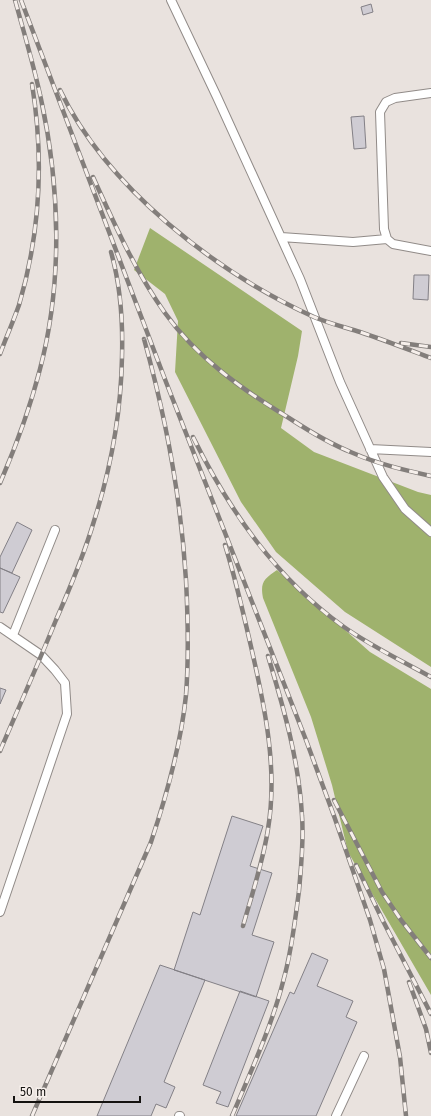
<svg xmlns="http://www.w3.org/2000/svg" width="431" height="1116" font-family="'Fira Sans',sans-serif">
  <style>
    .forest { fill: #9fb26d }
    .building { fill: #cfccd3; stroke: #838086 }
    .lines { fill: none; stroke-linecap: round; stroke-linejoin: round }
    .lane-casing { stroke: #918b88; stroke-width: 10 }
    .lane { stroke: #fff; stroke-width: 8 }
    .rail-casing { stroke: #837e7b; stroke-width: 4.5 }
    .rail { stroke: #f6efeb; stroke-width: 3; stroke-dasharray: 9; stroke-linecap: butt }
  </style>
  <rect width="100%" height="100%" fill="#e9e2de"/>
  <path class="forest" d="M150,228L302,331L298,356L281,428L314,452L418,492L431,495V667L345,612L276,552L241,502L175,372L178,321L165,294L134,270Z
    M277,570L370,652L431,689V995L348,852L332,785L311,717L263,598C260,582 264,579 277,570Z"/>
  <path class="building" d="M371,4L373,12L363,15L361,7Z
    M364,116L366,148L354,149L351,117Z
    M414,275H429L428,300L413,299Z
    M17,522L32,530L12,573L0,568V557Z
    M0,568L20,577L3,613L0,612Z
    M0,688L6,690L0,704Z
    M232,816L263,826L250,866L272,873L252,935L274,942L256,997L174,970L193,912L200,915Z
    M312,953L328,960L317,986L353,1001L346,1017L357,1022L316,1116H236L290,992L294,994Z
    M160,965L205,980L164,1082L175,1087L166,1108L156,1104L151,1116H97Z
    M240,991L269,1001L228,1107L216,1103L221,1092L203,1085Z"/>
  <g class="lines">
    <defs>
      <path id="lane" d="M171,0L217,97L300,279L340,382L383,477L405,509L431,532
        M431,93L395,98L386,102L380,112L384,229L387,239L393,244L431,251
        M281,237L353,242L387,239
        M370,449L431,452
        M0,627L41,655L55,670L65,683L67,714L0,912
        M13,635L55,530
        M179,1116H180
        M336,1116L364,1056"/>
    </defs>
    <use href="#lane" class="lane-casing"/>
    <use href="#lane" class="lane"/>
    <defs>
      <path id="rail" d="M21,0L166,382L306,740L334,816L370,920L384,969L400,1057L406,1116
        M60,90C107,188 217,273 314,317C328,323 344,327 360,332C384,340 407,349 431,358
        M93,177C114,223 135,271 165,313C197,358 243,390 289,418C309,431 330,444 353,453C378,464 404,470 431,476
        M401,343L431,347
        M0,354C6,338 13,322 19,305C40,234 44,158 32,84
        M193,437C230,512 276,578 344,627C371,646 402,661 431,677
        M0,483C16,446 30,408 40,369C63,282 60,187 41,99C34,66 24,33 15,0
        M225,545C236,580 244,616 252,651C265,708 278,770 268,829C263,862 252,894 243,926
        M0,751C19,707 38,664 56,620C70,588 84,555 94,521C111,468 121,413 122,357C123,322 121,287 111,252
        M334,800L382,892L401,920L431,958
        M356,865L383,921L431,1014
        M409,982L426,1029L431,1053
        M32,1116L151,842C167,794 181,745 186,695C189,656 188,619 186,580C181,498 166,418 144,339
        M232,1116C251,1071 272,1026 284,978C292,949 295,920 299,891C301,866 304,841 302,816C299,761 284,709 268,656"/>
    </defs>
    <use href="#rail" class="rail-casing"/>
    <use href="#rail" class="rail"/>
  </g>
  <path d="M14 1096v6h126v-6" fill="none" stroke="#141210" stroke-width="2"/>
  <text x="20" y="1096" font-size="12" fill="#141210" stroke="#f6efeb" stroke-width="3" paint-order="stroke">50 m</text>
</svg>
